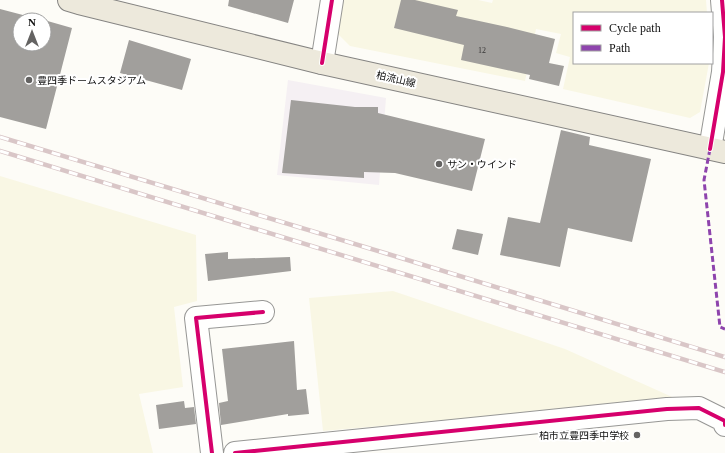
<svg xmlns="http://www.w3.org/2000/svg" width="725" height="453" font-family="'Times New Roman','Noto Sans JP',serif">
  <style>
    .industrial { fill: #f5f0f3 }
    .farmland { fill: #f9f7e4 }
    .building { fill: #a19f9c }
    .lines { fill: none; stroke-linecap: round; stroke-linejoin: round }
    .minor-casing { stroke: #979795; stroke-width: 24 }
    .major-casing { stroke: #858482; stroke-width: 24 }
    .minor { stroke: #fffffe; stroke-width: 22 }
    .major { stroke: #ede9dc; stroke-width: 22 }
    .rail-casing { stroke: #d9c6c7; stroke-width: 4.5 }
    .rail { stroke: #fff; stroke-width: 3; stroke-dasharray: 9; stroke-linecap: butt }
    .quiet { stroke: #8e44ad; stroke-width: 3; stroke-dasharray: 6 3; stroke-linecap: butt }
    .cycleway-casing { stroke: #fff; stroke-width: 6 }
    .cycleway { stroke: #d6006c; stroke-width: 4 }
    .poi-dot { fill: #646362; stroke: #fff; stroke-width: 1.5 }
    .labels { text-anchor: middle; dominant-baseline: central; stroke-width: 4; stroke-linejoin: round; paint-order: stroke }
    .number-label { font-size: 8px; fill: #353434 }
    .street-label { font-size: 10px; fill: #111; stroke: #fff }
    .poi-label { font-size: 10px; fill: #111; stroke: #fff; text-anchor: start }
  </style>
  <rect width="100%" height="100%" fill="#fdfcf7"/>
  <path class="industrial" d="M288,80L386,98L379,185L277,175Z"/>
  <path class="farmland" d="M343,0H478L492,3L493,0H706L707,13H574V63H709L700,112L690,118L563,89L570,57L556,53L561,34L536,29L525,81L350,46L336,32Z
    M0,176L196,235L197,301L174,307L183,387L139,394L153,453H0Z
    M393,291L565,349L679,400L323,431L309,298Z"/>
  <path class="building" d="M229,0H294L288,23L228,6Z
    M401,0H415L458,10L456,16L507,27L555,39L549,63L564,66L559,86L529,79L530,75L461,60L464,45L394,28Z
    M0,9L42,20H20V44H44V20L72,28L46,129L0,117Z
    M129,40L191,59L182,90L120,73Z
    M291,100L355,107H378V113L485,139L472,191L395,173L364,172V178L282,173Z
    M561,130L590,137L589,145L651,159L632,242L568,228L560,267L500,255L508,217L540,223Z
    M457,229L483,234L478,255L452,249Z
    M228,252V259L290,257L291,271L208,281L205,254Z
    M294,341L297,390L306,389L309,414L288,416V414L221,425L219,403L228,401L222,349Z
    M184,401L185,408L194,407L196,424L159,429L156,405Z"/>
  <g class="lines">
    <defs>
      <path id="minor" d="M322,63L332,0
        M710,149L723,72L725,37L722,0
        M212,453L196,318L263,312
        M235,453L667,409L699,408L725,421V425"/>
      <path id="major" d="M69,0L79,3L322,63L725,152"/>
    </defs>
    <use href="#minor" class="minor-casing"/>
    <use href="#major" class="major-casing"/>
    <use href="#minor" class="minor"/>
    <use href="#major" class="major"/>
    <defs>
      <path id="rail" d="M0,137L388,254L725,357
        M0,151L725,372"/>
    </defs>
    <use href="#rail" class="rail-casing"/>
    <use href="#rail" class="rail"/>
    <path class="quiet" d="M710,149L704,180L720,327L725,329"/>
    <defs>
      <path id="cycleway" d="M322,63L332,0
        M710,149L723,72L725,37L722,0
        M212,453L196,318L263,312
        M235,453L667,409L699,408L725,421V425"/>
    </defs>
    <use href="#cycleway" class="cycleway-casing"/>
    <use href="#cycleway" class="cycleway"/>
  </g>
  <g class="poi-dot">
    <circle cx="29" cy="80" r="4"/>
    <circle cx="439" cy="164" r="4"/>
    <circle cx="637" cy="435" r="4"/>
  </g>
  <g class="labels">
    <g class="number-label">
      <text x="482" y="50">12</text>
    </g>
    <g class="street-label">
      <text transform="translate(396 79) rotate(13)">柏流山線</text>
    </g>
    <g class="poi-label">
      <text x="37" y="80">豊四季ドームスタジアム</text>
      <text x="447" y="164">サン・ウインド</text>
      <text x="629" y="435" text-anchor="end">柏市立豊四季中学校</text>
    </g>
  </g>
  <rect x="573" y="12" width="140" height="52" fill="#ffffff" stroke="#a0a0a0"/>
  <rect x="581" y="25" width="20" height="6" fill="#d6006c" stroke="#a0a0a0"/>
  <text x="609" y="32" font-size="12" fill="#111111">Cycle path</text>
  <rect x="581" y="45" width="20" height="6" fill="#8e44ad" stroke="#a0a0a0"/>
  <text x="609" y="52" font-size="12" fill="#111111">Path</text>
  <g transform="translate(32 32)"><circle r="19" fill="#ffffff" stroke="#a0a0a0"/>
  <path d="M0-3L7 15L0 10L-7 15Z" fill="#646362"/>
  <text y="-6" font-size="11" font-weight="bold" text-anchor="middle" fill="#111111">N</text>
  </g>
</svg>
